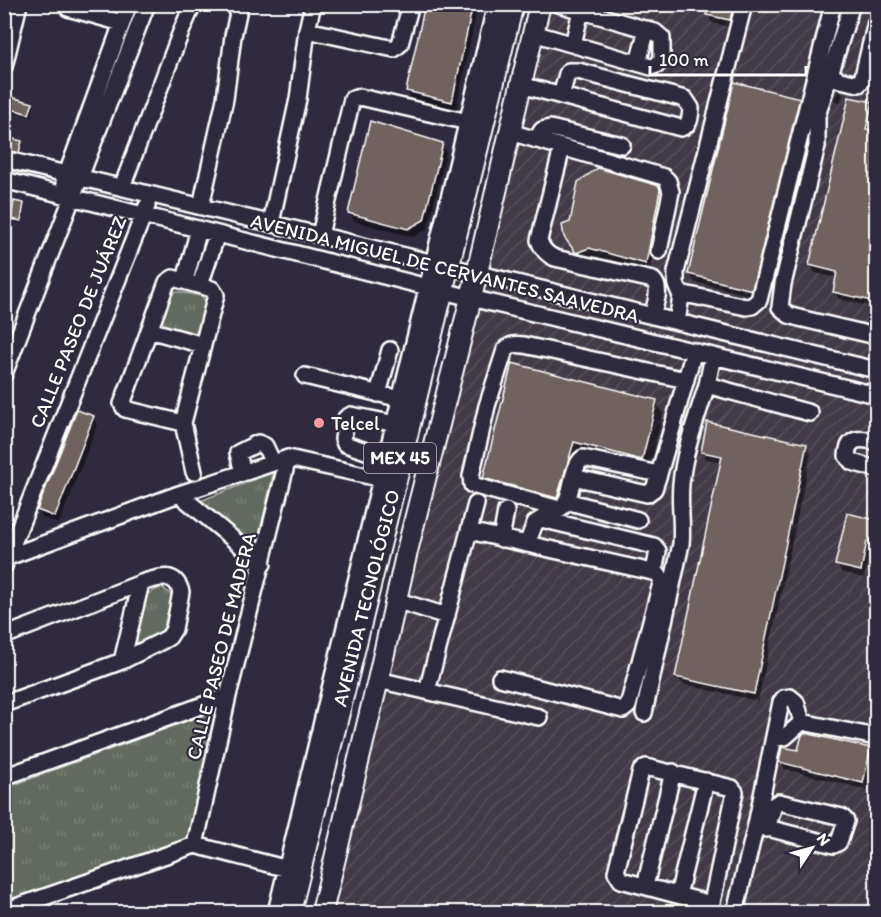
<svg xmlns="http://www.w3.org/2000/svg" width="881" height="917" font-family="Itim,sans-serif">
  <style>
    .industrial { fill: url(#industrial-furrows) }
    .grass { fill: url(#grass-tufts); stroke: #b0b5af; stroke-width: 1.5 }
    .shadow { fill: #0007 }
    .building { fill: #70635f; stroke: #fff; stroke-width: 1.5 }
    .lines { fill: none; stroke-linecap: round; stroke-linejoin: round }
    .minor-casing { stroke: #fff; stroke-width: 20 }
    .major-casing { stroke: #fff; stroke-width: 24 }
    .minor { stroke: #2f2a3d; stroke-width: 15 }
    .major { stroke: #2f2a3d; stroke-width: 20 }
    .poi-dot { fill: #ff9aa2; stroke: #2f2a3d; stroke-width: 2 }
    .labels { text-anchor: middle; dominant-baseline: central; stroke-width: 4.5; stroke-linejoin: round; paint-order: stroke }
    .shield { fill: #2f2a3d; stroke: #c1bfc5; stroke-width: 1.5 }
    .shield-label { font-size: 18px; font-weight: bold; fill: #fff }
    .street-label { font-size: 20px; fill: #fff; stroke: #2f2a3d }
    .poi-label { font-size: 20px; fill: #fff; stroke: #2f2a3d; text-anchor: start }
  </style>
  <defs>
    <pattern id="industrial-furrows" width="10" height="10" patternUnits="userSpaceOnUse" patternTransform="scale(1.5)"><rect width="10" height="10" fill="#423b47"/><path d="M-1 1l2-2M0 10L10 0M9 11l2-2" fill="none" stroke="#554f59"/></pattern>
    <pattern id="grass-tufts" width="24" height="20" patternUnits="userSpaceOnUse" patternTransform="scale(1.5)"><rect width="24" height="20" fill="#626b5f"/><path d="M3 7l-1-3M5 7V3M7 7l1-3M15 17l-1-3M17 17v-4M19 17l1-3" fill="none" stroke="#7a8177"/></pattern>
  </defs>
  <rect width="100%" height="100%" fill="#2f2a3d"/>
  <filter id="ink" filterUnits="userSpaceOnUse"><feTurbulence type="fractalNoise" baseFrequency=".0167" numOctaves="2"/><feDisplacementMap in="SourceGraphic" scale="12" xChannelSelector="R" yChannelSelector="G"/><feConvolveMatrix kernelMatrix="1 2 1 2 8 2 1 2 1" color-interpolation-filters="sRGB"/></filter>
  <g filter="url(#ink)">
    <path class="industrial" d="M544,5H876V912H326Z"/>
    <path class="grass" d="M174,291L202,296L206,302L196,334L166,326L161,320Z
      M271,473L273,475L257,544L254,547L200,501Z
      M162,587L172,595L163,630L157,637L138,645L135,640L147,594Z
      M209,713H215V719L189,836L183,840L5,905V788Z"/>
    <path class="shadow" d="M426,4H478L456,109L412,99L407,91Z
      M710,4H739L734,28L712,23L708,15Z
      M837,91L841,92L843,95L840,103L836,102L834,99Z
      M799,99L803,107L756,297L694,282L690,274Z
      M4,103L32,104L34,107L31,117L6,110Z
      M872,104L876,111L872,132L876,133V308L839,299L834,291L837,278L815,273L810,265Z
      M21,142L23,145L20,155L10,153L8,149Z
      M442,144L446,152L428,228L413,237L354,221L350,213Z
      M658,187L664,199L650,271L594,256L582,260L571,245L572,223Z
      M23,204L25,208L22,223L14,222L12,219Z
      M656,402L663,414L649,471L580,453L563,509L492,490L485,478Z
      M93,417L97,425L59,524L43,518L38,510Z
      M806,445L811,453L758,701L682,684L677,677L723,463L707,459L702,451Z
      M848,515L876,521V558L869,556L864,578L841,572L837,565Z
      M870,750L875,758L867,790L785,769L780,761L800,751Z"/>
    <path class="building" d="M425,4H473L452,102L406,91Z
      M708,4H734L730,20L706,15Z
      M734,82L800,98L752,290L688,274Z
      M4,95L33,103L29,114L4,107Z
      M849,97L873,102L866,129L876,131V302L833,292L837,272L809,265Z
      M370,121L443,143L424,220L408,229L348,213Z
      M9,138L22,141L19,153L6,150Z
      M598,168L659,186L660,190L646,264L589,248L576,253L564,237L562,225L570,222L578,182Z
      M14,201L24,203L21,221L11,219Z
      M512,363L657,400L642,460L574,442L557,498L483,478Z
      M77,410L94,416L55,517L37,510Z
      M707,422L807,444L754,694L675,677L722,456L701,452Z
      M847,513L876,520L875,543L867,541L861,571L835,565Z
      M805,733L871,748L863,783L779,762L782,747L798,750L802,735Z"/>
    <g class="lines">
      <defs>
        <path id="minor" d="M852,4L817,116V146L783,284L780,307L789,315L799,318L876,336
          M68,8L122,23
          M307,30L394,49L400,44L411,4
          M533,33L651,67L657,65L662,59V38L655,32L558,4
          M573,44L581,11
          M638,63L647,29
          M4,67L19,4
          M830,75L840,80L859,84L862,80L876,22
          M521,85L681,128C691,125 690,117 691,108L685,99L578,71H569L567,74L561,96
          M510,132L664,177L668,181L671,192L659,251
          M536,140L542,130L550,128L622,145
          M562,148L539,240C542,249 546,254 555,258L653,280C662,288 655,305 652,316
          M4,159L876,370
          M4,180L471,298L876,395
          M64,182L129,4
          M122,187L181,32L193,4
          M201,206L225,99L233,36L240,4
          M271,223L298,99L307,30L313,4
          M320,235L352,99L360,97L468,122
          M185,280L199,229
          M200,285L217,234
          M680,293L746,307L752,306L759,300L833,4
          M677,322L681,296L676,284V272L744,4
          M149,330L203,345
          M713,356L707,385L810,413
          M4,374L147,4
          M305,376L401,399
          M686,380L524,345C515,344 511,344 505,350L487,406L471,476L472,485L559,509C574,503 569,468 583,458L659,474L694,351
          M378,394L390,350
          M183,423L125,409L122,404L167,282L173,278L212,289L216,295L183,423L194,472
          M876,442C862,438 848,436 847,456L852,462L876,469
          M387,458L345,444L343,439L346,418L351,415L396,424
          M243,473L238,453L258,443L265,446L273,463
          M573,477L647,494L654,489L659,474
          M179,494L263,564
          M566,501L638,520
          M469,531L657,573L662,580L628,706L623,710L500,678
          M501,539L506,511
          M527,544L535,523L541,519L654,546L658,551L654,572
          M8,557L179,494L288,458L382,479
          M4,566L147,206
          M395,600L447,616
          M4,636L141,583C158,578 175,570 181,592L174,629L169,637L164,640L122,661L4,704
          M122,661L141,583
          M378,680L539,717
          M427,691L476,504
          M644,713L681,544C683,524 679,504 681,484C684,450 697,417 707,385
          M802,722L876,737
          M774,738L785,737L802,722
          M4,777L228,696
          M756,825L834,845L839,842L846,821L842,817L779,802L774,805L767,829
          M195,845L228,696L288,458
          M645,886L673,772
          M678,895L706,781
          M4,911L195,845L296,871
          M276,912L496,4
          M710,912L735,792L732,788L646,767L641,771L616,872L621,880L711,904
          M735,912L756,825L781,702L784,698L790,697L796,702L802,722"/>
        <path id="major" d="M290,912L513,4
          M322,912L378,680L407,551L471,298L540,4"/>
      </defs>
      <use href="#minor" class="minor-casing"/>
      <use href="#major" class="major-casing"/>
      <use href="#minor" class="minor"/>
      <use href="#major" class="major"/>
    </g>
  </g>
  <circle class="poi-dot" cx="319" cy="423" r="6"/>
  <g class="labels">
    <rect class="shield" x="364" y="443" width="72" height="30" rx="4.5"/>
    <g class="shield-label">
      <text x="400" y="458">MEX 45</text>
    </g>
    <g class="street-label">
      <text transform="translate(445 268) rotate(14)">AVENIDA MIGUEL DE CERVANTES SAAVEDRA</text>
      <text transform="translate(78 322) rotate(-68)">CALLE PASEO DE JUÁREZ</text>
      <text transform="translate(366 598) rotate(-76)">AVENIDA TECNOLÓGICO</text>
      <text transform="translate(221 646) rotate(-76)">CALLE PASEO DE MADERA</text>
    </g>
    <g class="poi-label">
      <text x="331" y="423">Telcel</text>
    </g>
  </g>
  <rect width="881" height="917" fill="none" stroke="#2f2a3d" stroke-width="24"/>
  <rect x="12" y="12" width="857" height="893" fill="none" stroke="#fff" stroke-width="2" filter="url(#ink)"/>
  <g transform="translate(812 848) rotate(54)" stroke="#2f2a3d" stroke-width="4.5" paint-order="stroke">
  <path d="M0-4.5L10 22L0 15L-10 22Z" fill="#ffffff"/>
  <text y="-9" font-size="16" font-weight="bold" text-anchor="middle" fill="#ffffff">N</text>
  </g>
  <path d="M650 66v9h156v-9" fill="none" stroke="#ffffff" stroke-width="3"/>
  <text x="659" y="66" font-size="18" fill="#ffffff" stroke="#2f2a3d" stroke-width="4.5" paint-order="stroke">100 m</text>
</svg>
